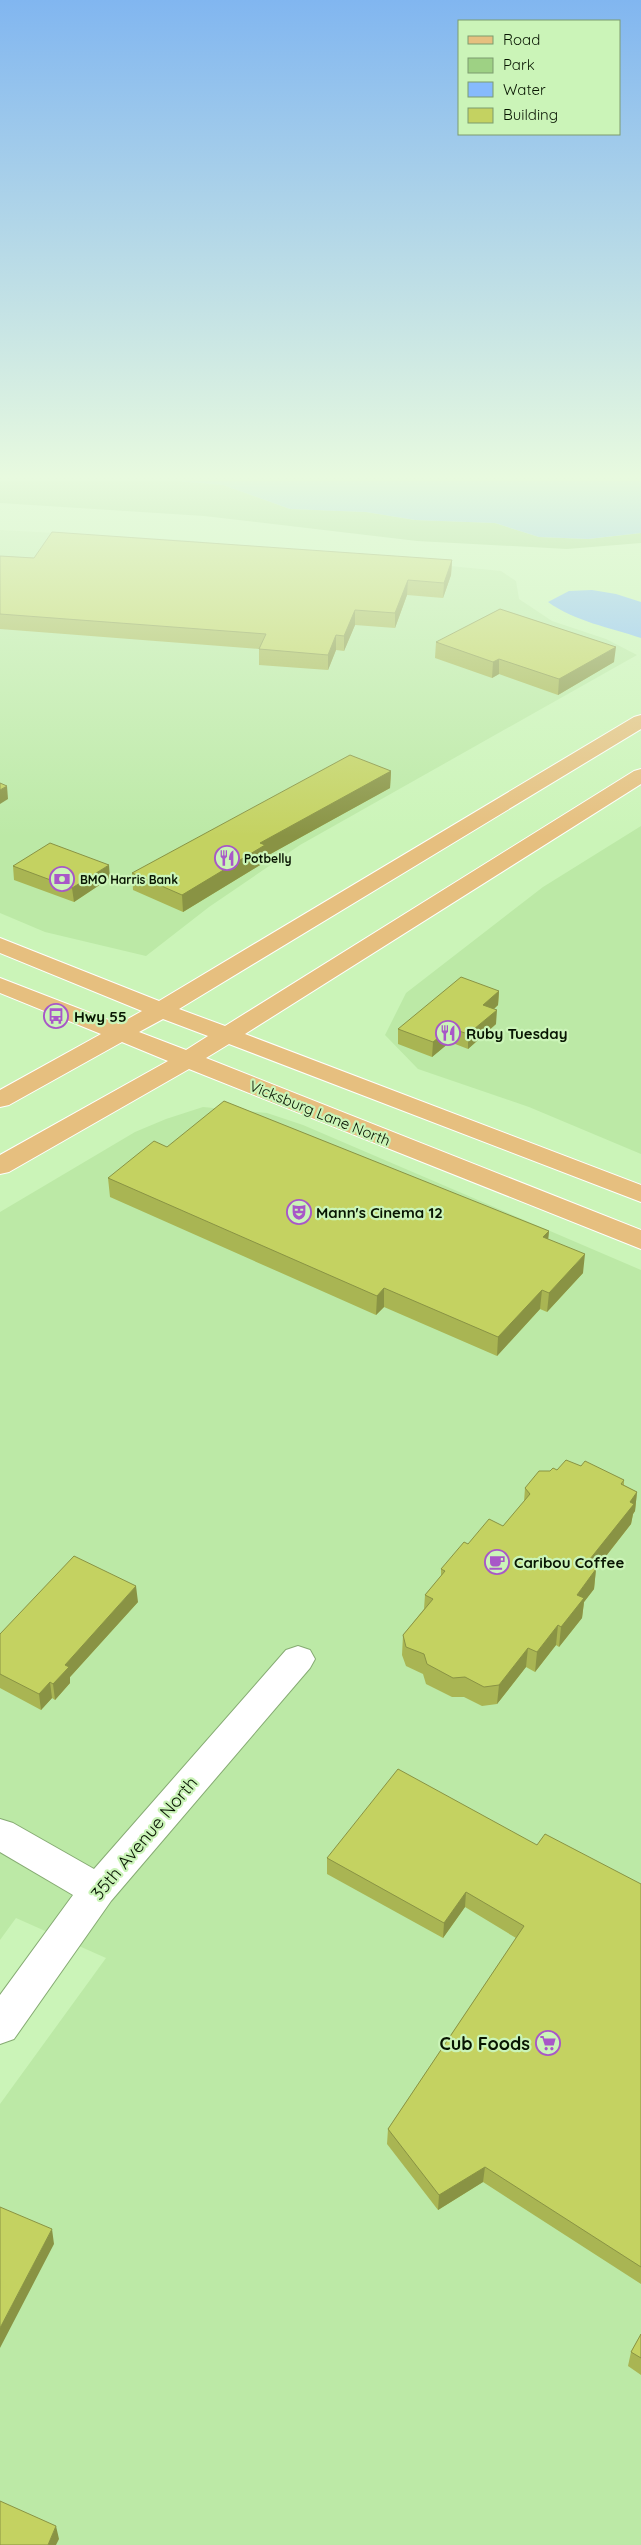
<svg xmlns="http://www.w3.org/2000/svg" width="641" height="2545" font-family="Quicksand,sans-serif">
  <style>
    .built { fill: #bce9a6 }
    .green { fill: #9ed184 }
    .water { fill: #86bafd }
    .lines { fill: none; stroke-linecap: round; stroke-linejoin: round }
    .minor-casing { stroke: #86ab73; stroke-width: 2 }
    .major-casing { stroke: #fff; stroke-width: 2 }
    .minor { fill: #fff; fill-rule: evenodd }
    .major { fill: #e6bf7f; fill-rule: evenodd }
    .wall { fill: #a9b553 }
    .shaded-wall { fill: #899344 }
    .building { fill: #c4d261; stroke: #899344 }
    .labels { text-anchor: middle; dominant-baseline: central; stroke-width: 4.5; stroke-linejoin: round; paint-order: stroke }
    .far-poi-label { font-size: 12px; font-weight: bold; fill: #081502; stroke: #cbf4b8; text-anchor: start }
    .poi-label { font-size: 15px; font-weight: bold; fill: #081502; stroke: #cbf4b8; text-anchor: start }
    .street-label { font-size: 15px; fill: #081502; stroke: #cbf4b8 }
    .near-street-label { font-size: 18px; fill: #081502; stroke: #cbf4b8 }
    .near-poi-label { font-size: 18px; font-weight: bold; fill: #081502; stroke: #cbf4b8; text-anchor: end }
  </style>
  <rect width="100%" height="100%" fill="#cbf4b8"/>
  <path class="built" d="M0,530L184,540L501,571L516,581L519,599L552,621L606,639L637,655L300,845L209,907L146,956L45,932L0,913Z
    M641,826V1154L529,1107L418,1069L385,1035L406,993L543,887Z
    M203,1107L267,1113L303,1125L641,1270V2545H0V2104L106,1958L16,1918L0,1940V1212L135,1132L166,1119Z"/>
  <path class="green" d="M0,481H178L223,485L290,509L366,512L415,520L495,523L539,537L588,539L641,533V543L567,549L417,541L204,516L0,503Z"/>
  <path class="water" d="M178,481H641V533L588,539L539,537L495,523L415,520L366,512L290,509L223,485Z
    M592,590L616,594L641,602V638C611,628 574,621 548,602L569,591Z"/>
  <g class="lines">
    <defs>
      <path id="minor" d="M298,1646L310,1650L315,1659L310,1668L111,1901L14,2039L0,2044V1995L73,1895L0,1852V1819L13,1823L94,1869L286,1650Z"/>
      <path id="major" d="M641,715V729L179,1009L225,1026L634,771L641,769V784L245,1034L641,1185V1202L229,1044L206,1058L641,1230V1249L189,1069L9,1172L0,1174V1155L168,1061L122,1042L9,1105L0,1107V1090L101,1034L0,993V978L119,1024L142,1011L0,953V938L159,1001L634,717ZM163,1019L208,1036L186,1050L139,1032Z"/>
    </defs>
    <use href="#minor" class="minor-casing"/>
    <use href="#major" class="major-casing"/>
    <use href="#minor" class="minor"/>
    <use href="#major" class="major"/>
  </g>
  <path class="wall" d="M0,556L34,558L452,560L451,575L443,598L407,595L395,628L355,625L344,651L336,650L328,670L259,665V649L0,629Z
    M436,642L614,662L558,695L499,674L492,678L435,658Z
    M391,771L390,788L265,857V862L183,912L133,890L132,873Z
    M13,866L110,878L74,902L14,880Z
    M499,991L498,1005L494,1009L496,1024L468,1049L450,1042L432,1057L398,1044V1029Z
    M167,1147L549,1231L548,1239L583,1273L547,1312L540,1309L497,1356L384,1307L376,1315L110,1197L108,1178Z
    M581,1466L624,1480V1485L637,1492L635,1511L633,1514L631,1524L596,1569L594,1589L584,1602L582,1618L559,1647L556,1645L535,1672L526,1667L497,1704L482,1706L464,1697H452L426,1684L423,1674L406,1666L402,1655L403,1635L424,1609L425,1595L441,1576V1569L468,1544L503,1526L524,1502L525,1488L550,1471Z
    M138,1602L70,1677V1683L55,1700L52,1698L41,1710L0,1688V1634Z
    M537,1845L641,1884V2284L483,2182L438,2210L387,2144L388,2129L516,1938L465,1907L443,1938L327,1874V1858Z
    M641,2334V2375L628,2366L631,2352Z"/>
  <path class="shaded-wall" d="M452,560L451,575L443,598L444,583Z
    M408,580L407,595L395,628V613Z
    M355,610V625L344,651V636Z
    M336,635V650L328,670V655Z
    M616,647L614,662L558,695L559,679Z
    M499,659V674L492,678L493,662Z
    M391,771L390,788L265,857V862L183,912L182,895L260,843Z
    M7,786L8,799L0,804V790Z
    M109,865L110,878L74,902L72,888Z
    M499,991L498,1005L483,1019V1005Z
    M497,1010L496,1024L468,1049V1034Z
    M450,1028V1042L432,1057L433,1042Z
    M549,1231L547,1250L543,1237Z
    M585,1254L583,1273L547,1312L549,1293Z
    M384,1288V1307L376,1315L377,1296Z
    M542,1290L540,1309L497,1356L498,1337Z
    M637,1492L635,1511L633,1514L631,1524L584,1584L586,1564Z
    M596,1569L594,1589L584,1602L582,1618L559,1647L561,1627L577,1595Z
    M136,1586L138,1602L70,1677V1683L55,1700L53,1684L65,1665Z
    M558,1625L556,1645L535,1672L537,1652Z
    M528,1648L526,1667L497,1704L499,1685Z
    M50,1682L52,1698L41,1710L39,1694Z
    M466,1892L465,1907L443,1938L444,1923Z
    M485,2167L483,2182L438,2210L439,2195Z
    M52,2229L54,2244L0,2348V2328Z
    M56,2526L59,2539L56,2545H48Z"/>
  <path class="building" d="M52,532L452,560L444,583L408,580L395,613L355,610L344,636L336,635L328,655L259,649L266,634L0,614V556L34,558Z
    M500,609L616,647L559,679L499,659L493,662L436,642Z
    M350,755L391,771L260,843L265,845L182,895L132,873Z
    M0,783L7,786L0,790Z
    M50,843L109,865L72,888L13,866Z
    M461,977L499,991L483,1005L497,1010L468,1034L450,1028L433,1042L398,1029Z
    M224,1101L549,1231L543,1237L585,1254L549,1293L542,1290L498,1337L384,1288L377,1296L108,1178L154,1141L167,1147Z
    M566,1460L581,1466L585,1461L624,1480L621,1484L637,1492L630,1502L634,1504L586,1564L596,1569L577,1595L584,1598L561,1627L558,1625L537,1652L528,1648L499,1685L484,1687L465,1677L453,1678L427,1664L424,1654L406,1647L403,1635L433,1599L425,1595L445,1571L441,1569L464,1542L468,1544L489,1519L503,1526L530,1494L525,1488L539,1471H550L553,1468L557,1470Z
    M74,1556L136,1586L65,1665L69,1667L53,1684L50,1682L39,1694L0,1674V1634Z
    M398,1769L537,1845L545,1834L641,1884V2267L485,2167L439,2195L388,2129L524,1926L466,1892L444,1923L327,1858Z
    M0,2207L52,2229L0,2328Z
    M641,2334V2358L631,2352Z
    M0,2501L56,2526L48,2545H0Z"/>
  <linearGradient id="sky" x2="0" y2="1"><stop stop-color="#81b6f0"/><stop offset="0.57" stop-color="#e8fadf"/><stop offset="1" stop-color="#e8fadf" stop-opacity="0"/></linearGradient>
  <rect width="641" height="837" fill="url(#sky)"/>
  <defs>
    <symbol id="restaurant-ring" viewBox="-11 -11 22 22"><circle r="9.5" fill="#cbf4b8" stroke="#a857c8" stroke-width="1.5"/><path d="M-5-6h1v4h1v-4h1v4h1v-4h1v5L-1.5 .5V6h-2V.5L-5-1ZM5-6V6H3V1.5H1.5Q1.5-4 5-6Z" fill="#a857c8"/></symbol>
    <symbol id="bank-ring" viewBox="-11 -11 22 22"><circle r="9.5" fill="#cbf4b8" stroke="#a857c8" stroke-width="1.5"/><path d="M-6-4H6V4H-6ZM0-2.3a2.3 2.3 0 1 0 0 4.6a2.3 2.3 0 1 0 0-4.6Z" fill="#a857c8"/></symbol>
    <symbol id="bus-ring" viewBox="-11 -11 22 22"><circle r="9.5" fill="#cbf4b8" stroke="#a857c8" stroke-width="1.5"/><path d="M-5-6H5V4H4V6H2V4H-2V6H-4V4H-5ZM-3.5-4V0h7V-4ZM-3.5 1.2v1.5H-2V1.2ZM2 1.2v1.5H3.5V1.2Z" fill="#a857c8"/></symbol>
    <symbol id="theatre-ring" viewBox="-11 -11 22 22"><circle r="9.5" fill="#cbf4b8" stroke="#a857c8" stroke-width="1.5"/><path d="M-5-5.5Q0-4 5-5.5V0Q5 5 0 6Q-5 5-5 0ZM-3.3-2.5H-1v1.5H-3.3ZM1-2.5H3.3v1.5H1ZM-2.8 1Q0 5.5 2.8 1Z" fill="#a857c8"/></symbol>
    <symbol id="cafe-ring" viewBox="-11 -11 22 22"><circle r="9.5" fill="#cbf4b8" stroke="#a857c8" stroke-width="1.5"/><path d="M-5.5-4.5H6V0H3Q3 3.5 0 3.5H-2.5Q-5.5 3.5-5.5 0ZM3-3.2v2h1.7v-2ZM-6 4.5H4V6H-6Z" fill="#a857c8"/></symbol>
    <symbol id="supermarket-ring" viewBox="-11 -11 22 22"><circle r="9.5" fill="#cbf4b8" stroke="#a857c8" stroke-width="1.5"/><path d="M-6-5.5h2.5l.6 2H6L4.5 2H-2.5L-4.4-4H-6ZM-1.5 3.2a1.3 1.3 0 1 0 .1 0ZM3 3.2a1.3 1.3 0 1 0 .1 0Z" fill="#a857c8"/></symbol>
  </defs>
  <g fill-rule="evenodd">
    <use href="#restaurant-ring" x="213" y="844" width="28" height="28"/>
    <use href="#bank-ring" x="48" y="865" width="28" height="28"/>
    <use href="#bus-ring" x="42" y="1002" width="28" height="28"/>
    <use href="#restaurant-ring" x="434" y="1019" width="28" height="28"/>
    <use href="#theatre-ring" x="285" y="1198" width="28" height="28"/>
    <use href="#cafe-ring" x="483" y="1548" width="28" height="28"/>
    <use href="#supermarket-ring" x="534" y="2029" width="28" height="28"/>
  </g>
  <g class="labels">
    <g class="far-poi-label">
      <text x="244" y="858">Potbelly</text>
      <text x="80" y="879">BMO Harris Bank</text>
    </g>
    <g class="poi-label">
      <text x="74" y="1016">Hwy 55</text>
      <text x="466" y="1033">Ruby Tuesday</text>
      <text x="316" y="1212">Mann's Cinema 12</text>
      <text x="514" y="1562">Caribou Coffee</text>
    </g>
    <g class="street-label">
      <text transform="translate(320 1113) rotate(22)">Vicksburg Lane North</text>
    </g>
    <g class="near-street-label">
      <text transform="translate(144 1838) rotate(-50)">35th Avenue North</text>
    </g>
    <g class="near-poi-label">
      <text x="530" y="2043">Cub Foods</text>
    </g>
  </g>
  <rect x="458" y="20" width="162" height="115" fill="#cbf4b8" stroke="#7d9b6f"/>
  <rect x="468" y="36" width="25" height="8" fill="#e6bf7f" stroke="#7d9b6f"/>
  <text x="503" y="45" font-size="15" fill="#081502">Road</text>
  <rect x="468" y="58" width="25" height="15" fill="#9ed184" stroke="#7d9b6f"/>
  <text x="503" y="70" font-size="15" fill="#081502">Park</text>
  <rect x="468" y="82" width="25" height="15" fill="#86bafd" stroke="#7d9b6f"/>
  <text x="503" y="95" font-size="15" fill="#081502">Water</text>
  <rect x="468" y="108" width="25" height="15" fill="#c4d261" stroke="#7d9b6f"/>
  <text x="503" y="120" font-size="15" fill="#081502">Building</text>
</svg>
